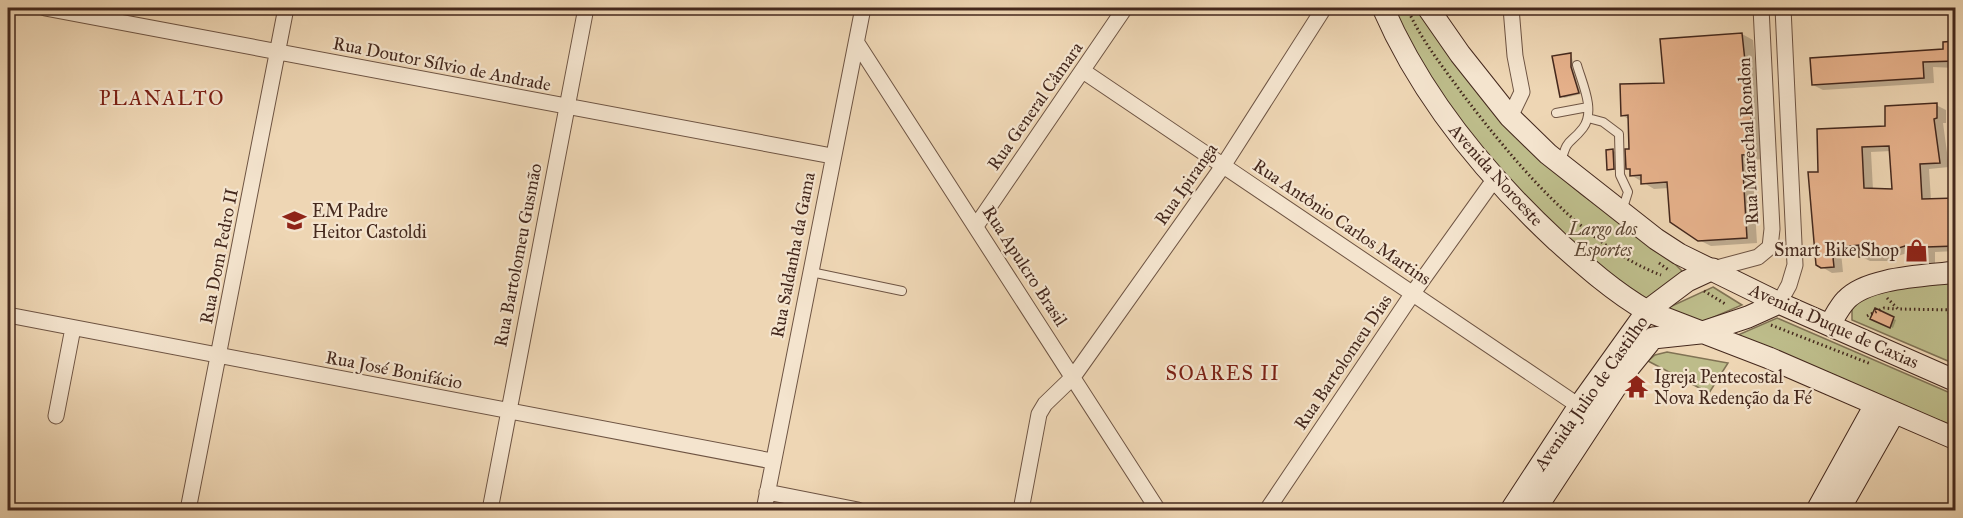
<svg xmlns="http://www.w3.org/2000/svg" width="1963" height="518" font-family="'IM FELL Great Primer',serif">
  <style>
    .green { fill: #bdbc8a; stroke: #807254; stroke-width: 1.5 }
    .shadow { fill: #0003; fill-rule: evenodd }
    .building { fill: #e6b18b; stroke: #44281d; stroke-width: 1.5; fill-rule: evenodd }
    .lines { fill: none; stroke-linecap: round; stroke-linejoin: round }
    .lane-casing { stroke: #6e5443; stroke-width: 10 }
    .street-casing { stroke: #6e5443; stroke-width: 17 }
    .secondary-casing { stroke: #44281d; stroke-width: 23 }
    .path { stroke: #44281d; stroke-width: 3; stroke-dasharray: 1.5 3; stroke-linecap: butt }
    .lane { stroke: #f4e4ce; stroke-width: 8 }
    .street { stroke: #f4e4ce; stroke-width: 15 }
    .secondary { stroke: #f4e4ce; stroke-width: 21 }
    .labels { text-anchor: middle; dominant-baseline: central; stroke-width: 4.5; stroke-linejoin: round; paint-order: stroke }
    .street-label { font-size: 18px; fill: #44281d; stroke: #f4e4ce }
    .poi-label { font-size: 18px; fill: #44281d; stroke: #f4e4ce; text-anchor: start }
    .park-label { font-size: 18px; font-style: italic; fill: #5c4633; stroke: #f4e4ce }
    .neighbourhood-label { font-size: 20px; letter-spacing: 1.5px; fill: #7a1f14; stroke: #f4e4ce }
  </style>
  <rect width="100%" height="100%" fill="#eed6b4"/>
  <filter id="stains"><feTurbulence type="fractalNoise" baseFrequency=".00333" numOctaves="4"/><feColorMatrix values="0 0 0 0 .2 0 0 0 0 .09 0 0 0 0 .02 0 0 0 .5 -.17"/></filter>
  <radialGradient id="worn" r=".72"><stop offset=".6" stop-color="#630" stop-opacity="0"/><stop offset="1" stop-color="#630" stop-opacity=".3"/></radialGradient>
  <path class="green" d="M1393,8H1422L1538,158L1581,194L1672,261L1685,274L1652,302C1543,234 1445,126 1393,8Z
    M1955,281V364L1852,320V302L1866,293Z
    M1713,287L1742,305L1693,326L1661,311Z
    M1777,318L1955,395V426L1877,398L1738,335Z
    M1667,352L1728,363L1709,393L1648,361L1655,355Z"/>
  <path class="shadow" d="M1742,34L1753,40L1765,159L1752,160L1757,243L1711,246L1699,240L1669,188L1654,189L1631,175V170L1627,168L1631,150L1630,120L1622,115Z
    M1956,43V68L1933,67L1934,83L1823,90L1813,85L1944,51Z
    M1571,54L1581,94L1564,98L1562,96Z
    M1936,105L1946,110V123H1943L1949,167L1929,169L1931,200L1956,199V251L1935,252V263L1919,264L1910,258V252L1895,257L1894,261H1870L1860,256L1861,250L1841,252L1843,272L1832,273L1817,264L1819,173L1887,127ZM1891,151L1894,190H1873L1871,152Z
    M1613,151L1616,152V170H1611L1608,169Z
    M1875,310L1896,320L1893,328L1872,318Z"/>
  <path class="building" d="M1742,33L1755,154L1742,155L1747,238L1698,241L1670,222L1667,182L1641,184V175L1630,176V169H1626L1625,149H1629L1628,115L1621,116L1620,84L1664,83L1660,39Z
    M1956,41V61L1923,62L1924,78L1812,85L1810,58L1943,49V42Z
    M1571,53V67L1579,93L1560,97L1552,56Z
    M1937,103V118L1934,119L1940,163L1920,164L1922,199L1956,198V246L1926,247V258L1908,259V245L1886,252L1885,257H1859V245L1832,248L1834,267L1821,268L1816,265L1808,172H1818L1817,129L1885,126V106ZM1889,146L1892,189L1864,188L1862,147Z
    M1613,149L1614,169L1607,170L1606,150Z
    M1875,308L1894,317L1890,328L1870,319Z"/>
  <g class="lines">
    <defs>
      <path id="lane" d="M1556,113L1588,107
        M1588,118L1603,122L1619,134L1620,175L1628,192L1622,211
        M1561,162C1568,136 1569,146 1583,128C1596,111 1582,83 1577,65
        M811,272L902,291"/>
      <path id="street" d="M45,8L832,156
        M857,43L1158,510
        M1083,71L1579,406
        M1510,117L1522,92L1515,56L1511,8
        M976,226L1125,8
        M1713,269L1758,257L1770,247L1772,229L1761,8
        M1779,303L1789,285L1795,265L1783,8
        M8,315L772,461
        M56,416L73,328
        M767,492L858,510
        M188,510L286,8
        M490,510L586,8
        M764,510L863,8
        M1021,510L1039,414L1045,404L1073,377L1223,166L1324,8
        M1267,510L1413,293L1496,177"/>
      <path id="secondary" d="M1383,8C1422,98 1485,174 1557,241C1585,266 1614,292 1647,311L1769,358L1956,439
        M1428,8L1460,54L1510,117L1548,154L1656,239L1679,254L1779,303L1956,381
        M1830,324C1835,316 1840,306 1846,300C1867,277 1926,276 1956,272
        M1511,510L1579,406L1647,311L1687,281L1713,269
        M1535,510L1627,370L1653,338L1700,333L1748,317L1779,303
        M1817,510L1875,405
        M1839,510L1894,413"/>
    </defs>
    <use href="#lane" class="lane-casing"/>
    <use href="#street" class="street-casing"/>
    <use href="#secondary" class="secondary-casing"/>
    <path class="path" d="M1407,8C1421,40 1443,67 1464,96C1513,160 1583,246 1661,275
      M1659,263L1670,271
      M1704,291L1727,305
      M1887,298L1898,309L1956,310
      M1948,312L1956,315
      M1867,316L1884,308L1896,309
      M1771,325L1871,364"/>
    <use href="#lane" class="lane"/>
    <use href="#street" class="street"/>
    <use href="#secondary" class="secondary"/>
  </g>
  <defs>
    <symbol id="school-bare" viewBox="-9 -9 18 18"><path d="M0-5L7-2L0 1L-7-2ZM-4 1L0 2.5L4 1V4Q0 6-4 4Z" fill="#8f2418" stroke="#f4e4ce" stroke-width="2.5" paint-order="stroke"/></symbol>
    <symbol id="shop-bare" viewBox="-9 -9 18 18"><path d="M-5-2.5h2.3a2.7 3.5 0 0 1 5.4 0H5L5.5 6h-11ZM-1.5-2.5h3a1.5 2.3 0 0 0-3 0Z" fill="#8f2418" stroke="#f4e4ce" stroke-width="2.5" paint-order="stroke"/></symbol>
    <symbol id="temple-bare" viewBox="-9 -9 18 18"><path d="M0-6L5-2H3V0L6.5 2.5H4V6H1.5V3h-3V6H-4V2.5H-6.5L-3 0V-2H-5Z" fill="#8f2418" stroke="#f4e4ce" stroke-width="2.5" paint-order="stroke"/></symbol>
  </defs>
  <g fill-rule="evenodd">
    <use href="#school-bare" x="278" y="204" width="33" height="33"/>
    <use href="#shop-bare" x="1900" y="234" width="33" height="33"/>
    <use href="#temple-bare" x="1620" y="370" width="33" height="33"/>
  </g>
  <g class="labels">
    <g class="street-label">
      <text transform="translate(442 64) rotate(11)">Rua Doutor Sílvio de Andrade</text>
      <text transform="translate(1035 106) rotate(-55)">Rua General Câmara</text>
      <text transform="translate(1748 141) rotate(-93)">Rua Marechal Rondon</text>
      <text transform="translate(1496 175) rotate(48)">Avenida Noroeste</text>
      <text transform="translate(1186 184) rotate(-55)">Rua Ipiranga</text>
      <text transform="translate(1342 222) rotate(34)">Rua Antônio Carlos Martins</text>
      <text transform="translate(518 255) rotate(-79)">Rua Bartolomeu Gusmão</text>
      <text transform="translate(793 255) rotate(-79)">Rua Saldanha da Gama</text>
      <text transform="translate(219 256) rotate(-79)">Rua Dom Pedro II</text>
      <text transform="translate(1025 266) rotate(57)">Rua Apulcro Brasil</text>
      <text transform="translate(1834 326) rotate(24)">Avenida Duque de Caxias</text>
      <text transform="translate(1343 362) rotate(-56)">Rua Bartolomeu Dias</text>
      <text transform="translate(394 370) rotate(11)">Rua José Bonifácio</text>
      <text transform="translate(1591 393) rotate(-55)">Avenida Julio de Castilho</text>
    </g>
    <g class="poi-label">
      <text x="312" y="211">EM Padre<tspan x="312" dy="21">Heitor Castoldi</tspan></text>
      <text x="1899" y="250" text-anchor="end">Smart Bike Shop</text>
      <text x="1654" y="377">Igreja Pentecostal<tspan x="1654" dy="21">Nova Redenção da Fé</tspan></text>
    </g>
    <g class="park-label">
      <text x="1603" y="229">Largo dos<tspan x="1603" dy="21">Esportes</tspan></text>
    </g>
    <g class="neighbourhood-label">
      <text x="162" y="98">PLANALTO</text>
      <text x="1223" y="373">SOARES II</text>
    </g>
  </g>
  <rect width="1963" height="518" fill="none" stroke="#eed6b4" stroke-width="30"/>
  <rect x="9" y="9" width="1945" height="500" fill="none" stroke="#44281d" stroke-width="3"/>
  <rect x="15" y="15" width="1933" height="488" fill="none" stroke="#44281d" stroke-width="1.5"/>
  <rect width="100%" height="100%" filter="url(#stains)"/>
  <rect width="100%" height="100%" fill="url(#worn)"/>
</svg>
